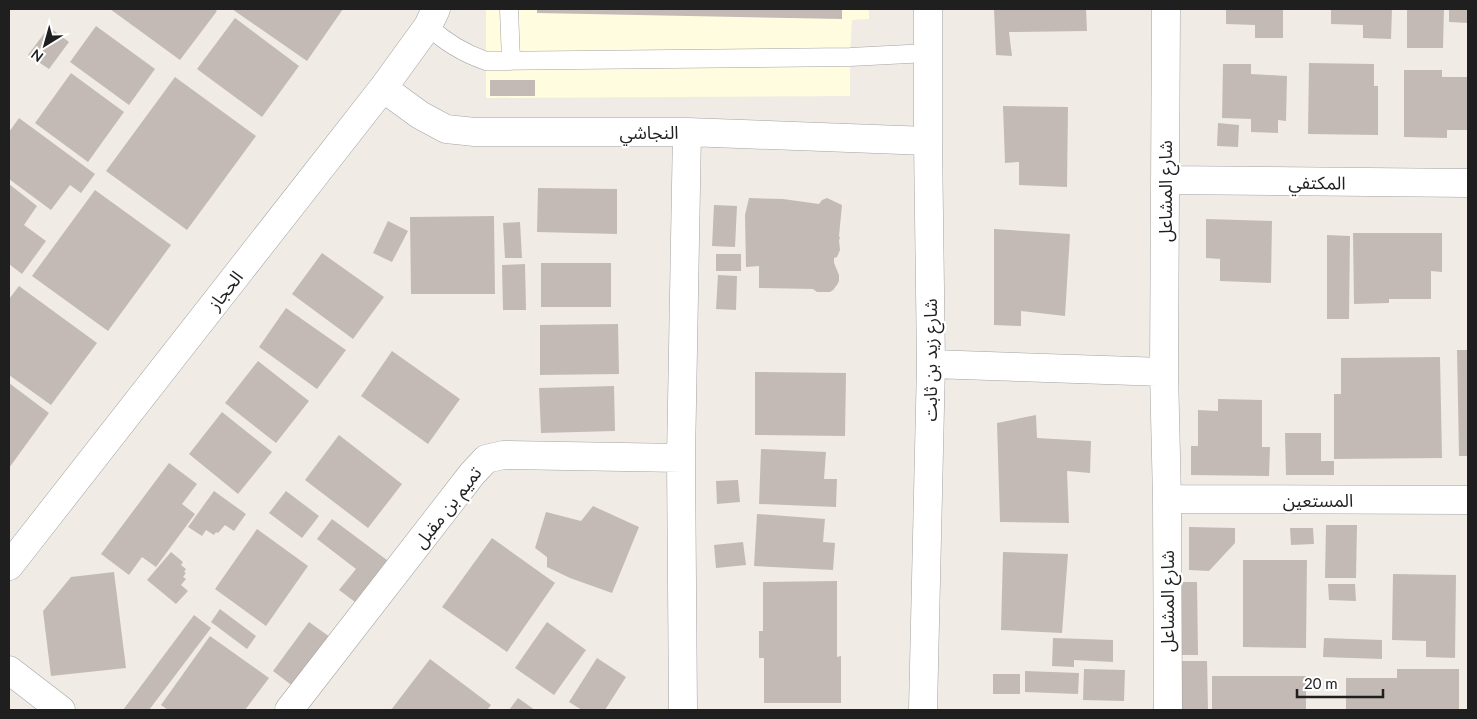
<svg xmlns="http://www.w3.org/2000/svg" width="1477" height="719" font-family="Lato,'Noto Sans Arabic',sans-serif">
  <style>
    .education { fill: #fffcdf }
    .building { fill: #c4bab5 }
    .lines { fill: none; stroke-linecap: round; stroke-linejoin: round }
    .lane-casing { stroke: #a3a3a3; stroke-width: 19 }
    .street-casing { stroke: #a3a3a3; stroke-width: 29 }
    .lane { stroke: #fff; stroke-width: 18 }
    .street { stroke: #fff; stroke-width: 28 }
    .labels { text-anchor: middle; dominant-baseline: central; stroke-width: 4.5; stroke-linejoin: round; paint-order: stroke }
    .street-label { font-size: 18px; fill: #1f1f1f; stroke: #fff }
  </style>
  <rect width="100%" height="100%" fill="#f0ebe5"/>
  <path class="education" d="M486,9H869V19L852,20L850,57V96L486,98Z"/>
  <path class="building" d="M110,9H214L217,11L180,60Z
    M232,9H343L307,61Z
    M537,9H842V19L537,13Z
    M994,9H1086L1087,31L1009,32L1012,56L996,55Z
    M1226,9H1283V38H1255V25L1226,24Z
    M1331,9H1392L1391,39L1363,38V25L1331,24Z
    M1407,9H1444L1443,48H1407Z
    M1449,9H1468V23L1449,22Z
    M235,18L299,66L262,117L197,69Z
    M96,26L155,69L129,105L70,62Z
    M49,27L69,42L49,69L28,55Z
    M1309,63L1374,64V86H1378V135L1308,134Z
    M1223,64H1251V74L1287,76L1286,121L1278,120V133L1251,132V119L1222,118Z
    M1404,70H1442V77H1468V130H1447V138L1404,137Z
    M71,73L124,112L88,162L35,123Z
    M175,77L256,136L187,230L106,171Z
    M490,80H535V96H490Z
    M1003,106L1068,107L1067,187L1019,185V162L1005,163Z
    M19,118L95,174L81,193L70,185L51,210L9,179V132Z
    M1218,123L1239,125L1238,147L1217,146Z
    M9,184L37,206L24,225L46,241L22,274L9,264Z
    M538,188L617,189V234L537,232Z
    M95,190L171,245L108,331L32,276Z
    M749,198L783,199L819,204L822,200L827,198L842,205L839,236L840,238L839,240L840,250L837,257L834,258V263L839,275V281L837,285L833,290L830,292H817L813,289L759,288V266L746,267L745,215Z
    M714,205L737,206L735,247L712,246Z
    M494,216L495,294H411L410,217Z
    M1206,219L1272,221L1271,283L1220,281V259L1206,258Z
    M388,221L408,231L392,262L373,253Z
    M520,222L522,258H505L503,223Z
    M994,229L1070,234L1065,316L1021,311V326L994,325Z
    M1353,233H1442V272L1431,271V299H1389V303L1354,304Z
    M1327,235L1350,236L1349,319H1327Z
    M322,253L384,297L353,339L292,294Z
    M716,254H741V271H716Z
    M541,263H611V307H541Z
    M525,264L526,310H503L502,265Z
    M718,275L737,276L736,310L716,309Z
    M19,286L97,343L51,405L9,375V299Z
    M286,308L346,350L317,389L259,347Z
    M618,324L619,374L540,375V325Z
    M1457,350H1468V456H1459Z
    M392,351L460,399L428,444L361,396Z
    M1440,357L1442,458L1334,459V394H1341V358Z
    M258,361L309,401L276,443L225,403Z
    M755,372L846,373L845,436L755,435Z
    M9,383L49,413L9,468Z
    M614,386L615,431L541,433L539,388Z
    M1218,399L1262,400V447H1270L1269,476L1191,475V446H1198V410L1218,411Z
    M222,412L272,452L238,494L189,454Z
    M1036,415L1037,438L1091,441L1090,473L1067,471L1069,523L1000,522L997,423Z
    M1285,433H1321V461H1334V475H1286Z
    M339,435L402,484L368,528L305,480Z
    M761,449L826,452L824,479H837L836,507L759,504Z
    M169,463L197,484L182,504L195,514L156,567L142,557L129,575L101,554Z
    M738,480L740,502L717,504L716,481Z
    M214,491L246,514L234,531L225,525L218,533L216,532L214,535L206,530L202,536L188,527Z
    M286,491L319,516L302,538L269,513Z
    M593,506L639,527L612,593L570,578L547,567V557L535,548L546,512L581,521Z
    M757,514L825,519L823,542L835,543L833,570L754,566Z
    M332,519L395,566L363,608L339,590L356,569L317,539Z
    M1326,525H1357L1356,578H1325Z
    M1189,527L1235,528V543L1209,571L1189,570Z
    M1290,528H1313L1314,544L1291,545Z
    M257,529L308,566L266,626L215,589Z
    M492,538L555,583L507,652L442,607Z
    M743,542L746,565L716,568L714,545Z
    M171,552L183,562L181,565L186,569L184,572L186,573L183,577L186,579L181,585L188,591L176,604L147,580Z
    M1003,552L1068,554L1062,633L1001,630Z
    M1243,560H1307L1306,648L1243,647Z
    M114,572L126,668L51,676L43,611L71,577Z
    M1393,574L1456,575L1455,658L1426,657V641L1392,640Z
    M837,581V657L841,656V703H764V658H759V631H763V582Z
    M1175,582H1197L1198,655H1176Z
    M1328,584H1355L1356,601L1329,600Z
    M220,609L256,636L247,649L211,622Z
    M194,615L211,628L149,710H123Z
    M309,622L330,637L294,687L273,671Z
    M547,622L586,650L554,695L515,668Z
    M210,636L269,678L245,710H168L161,705Z
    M1053,638L1113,640V662L1074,660V667L1052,666Z
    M1324,638L1382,640V659L1323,657Z
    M597,658L626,677L605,710H582L569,702Z
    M430,659L491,705L487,710H391Z
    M1174,661H1207L1208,710H1175Z
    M1084,669L1125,670L1124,701L1083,700Z
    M1397,669H1459V710H1346V678H1397Z
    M1025,671L1079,673L1078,694L1025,692Z
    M993,674H1020V694H993Z
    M1212,676H1306V710H1212Z
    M518,698L535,710H509Z"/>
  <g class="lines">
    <defs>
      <path id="lane" d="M509,9L511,61
        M428,26C446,43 463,53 486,61L850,57L928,53"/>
      <path id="street" d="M1166,9L1164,372L1167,499L1168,710
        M383,88L420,115L446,129L475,132H687L928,141
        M1165,180L1468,183
        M931,364L1164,372
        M1167,499L1468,500
        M9,566L383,88L428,26L436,9
        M9,670L61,710
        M289,710L472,474L486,459L503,455L681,458
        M683,710L681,458L687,132
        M923,710L931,364L928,141V9"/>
    </defs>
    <use href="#lane" class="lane-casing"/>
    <use href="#street" class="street-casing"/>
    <use href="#lane" class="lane"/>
    <use href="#street" class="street"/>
  </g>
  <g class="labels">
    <g class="street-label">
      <text x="649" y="132">النجاشي</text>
      <text transform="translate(1317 182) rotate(1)">المكتفي</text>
      <text transform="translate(1165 191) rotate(-90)">شارع المشاعل</text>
      <text transform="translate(225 290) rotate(-52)">الحجاز</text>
      <text transform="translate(930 360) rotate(-90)">شارع زيد بن ثابت</text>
      <text x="1318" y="500">المستعين</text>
      <text transform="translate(447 507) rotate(-52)">تميم بن مقبل</text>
      <text transform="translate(1167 601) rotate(-90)">شارع المشاعل</text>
    </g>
  </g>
  <rect width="1477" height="719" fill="none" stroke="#1f1f1f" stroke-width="20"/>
  <g transform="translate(45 45) rotate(217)" stroke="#ffffff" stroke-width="4" paint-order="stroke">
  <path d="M0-4L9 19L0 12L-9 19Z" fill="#1f1f1f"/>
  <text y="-8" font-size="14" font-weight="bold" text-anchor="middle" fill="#1f1f1f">N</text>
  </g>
  <path d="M1297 689v8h86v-8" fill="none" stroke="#1f1f1f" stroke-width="2.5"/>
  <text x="1304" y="689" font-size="15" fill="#1f1f1f" stroke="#ffffff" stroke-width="4" paint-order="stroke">20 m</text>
</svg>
